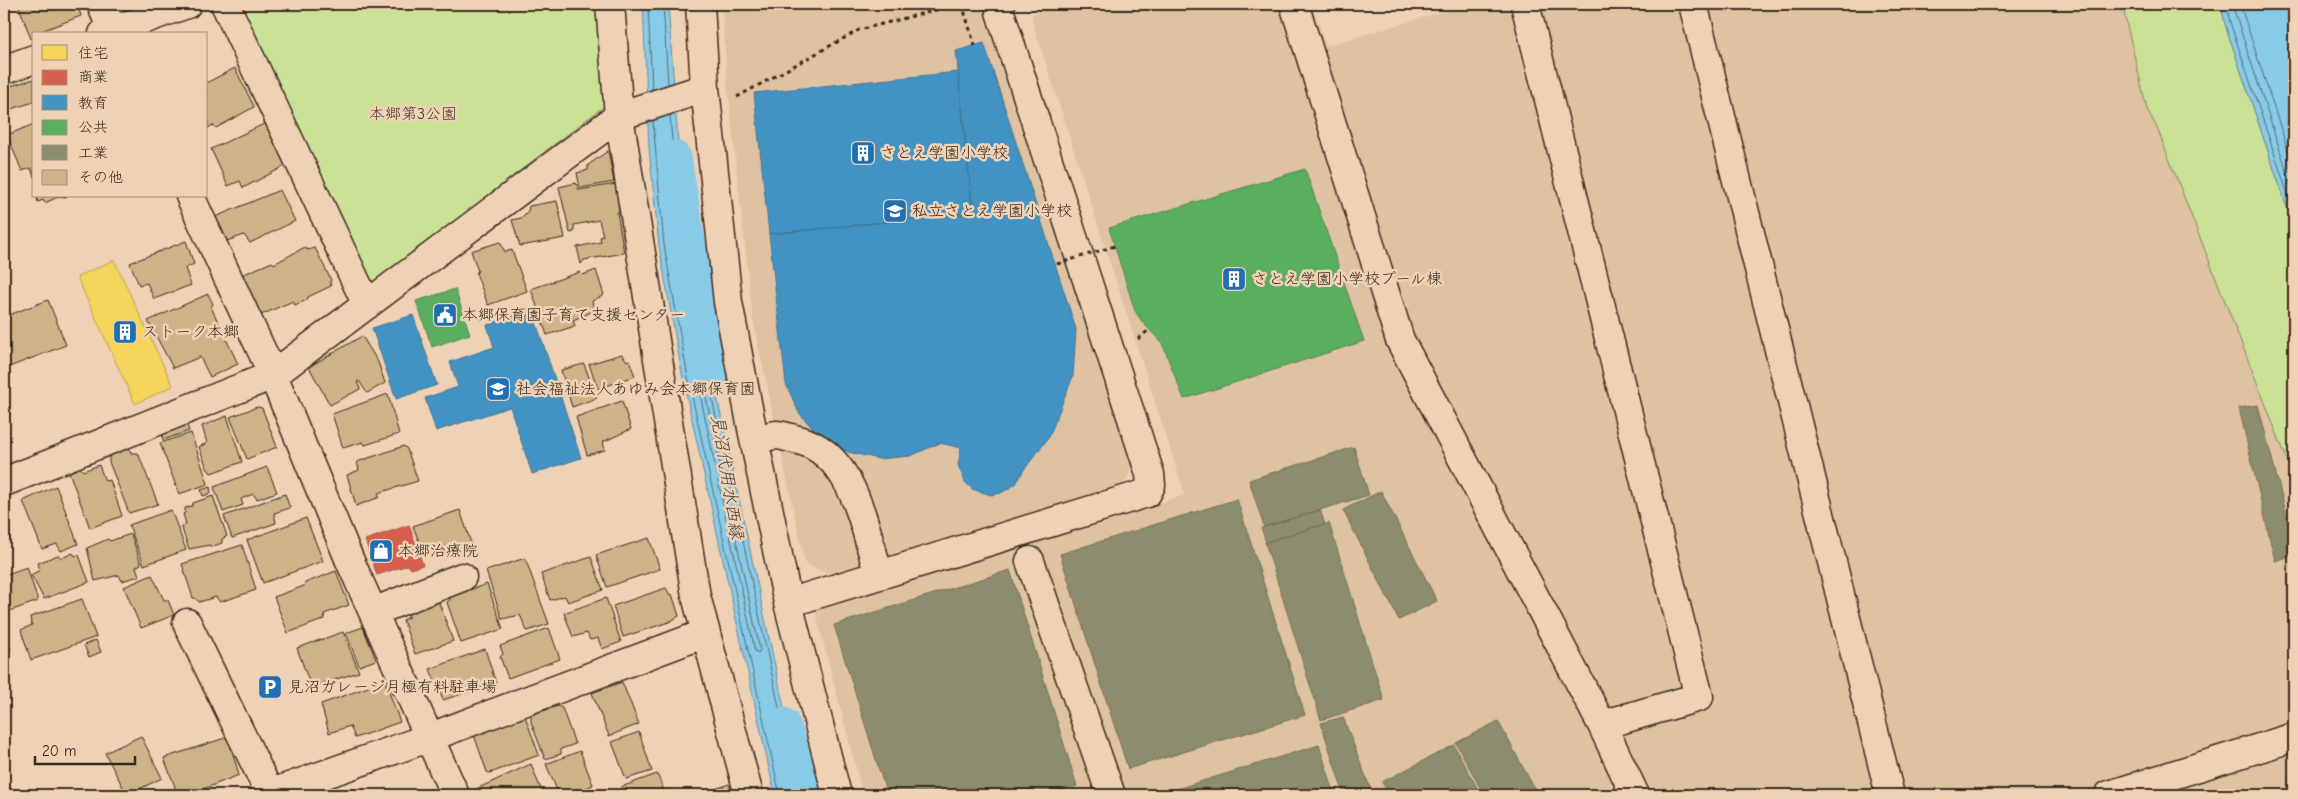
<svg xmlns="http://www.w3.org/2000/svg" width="2298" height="799" font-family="'Comic Neue','Klee One',sans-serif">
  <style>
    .built { fill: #dec2a2 }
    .green { fill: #cbe196; stroke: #83865a }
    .water { fill: #88cbe9; stroke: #698b98 }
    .homes { fill: #f6d55c; stroke: #bea249 }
    .shops { fill: #d6604d; stroke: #a8503f }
    .schools { fill: #4393c3; stroke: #417492 }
    .public { fill: #5aae61; stroke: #51864d }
    .industry { fill: #8c8c6e; stroke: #746f56 }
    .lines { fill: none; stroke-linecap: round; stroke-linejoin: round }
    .shore { stroke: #5a6a6f; stroke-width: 1 }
    .canal { stroke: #88cbe9; stroke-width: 35 }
    .building { fill: #cdb488; stroke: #3b2a1e }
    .minor-casing { stroke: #3b2a1e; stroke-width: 31 }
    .path { stroke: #3b2a1e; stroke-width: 3; stroke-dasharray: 4 4; stroke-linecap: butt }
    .minor { stroke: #efd1b5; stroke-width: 28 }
    .path-bridge { stroke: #3b2a1e; stroke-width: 3; stroke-dasharray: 4 4; stroke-linecap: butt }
    .labels { text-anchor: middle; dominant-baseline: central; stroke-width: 5; stroke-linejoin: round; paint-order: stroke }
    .park-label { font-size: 16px; fill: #493c2a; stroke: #efd1b5 }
    .poi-label { font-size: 16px; fill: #3b2a1e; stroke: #efd1b5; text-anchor: start }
    .water-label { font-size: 18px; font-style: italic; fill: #47423c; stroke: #efd1b5 }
  </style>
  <rect width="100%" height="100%" fill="#efd1b5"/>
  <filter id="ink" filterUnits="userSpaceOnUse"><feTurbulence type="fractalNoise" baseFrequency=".02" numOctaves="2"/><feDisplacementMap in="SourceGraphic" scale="10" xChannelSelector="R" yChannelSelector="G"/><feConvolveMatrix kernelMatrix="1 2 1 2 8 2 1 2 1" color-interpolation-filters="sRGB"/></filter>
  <g filter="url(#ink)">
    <path class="built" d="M722,4H982L1132,467L1124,484L830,575L805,563L753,320L727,80Z
      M1064,4H1312L1326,46L1469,4H2122L2147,109L2294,389V795H863L815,610L1185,495L1032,20V14Z"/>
    <path class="green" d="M241,4H602L607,104L371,285Z
      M2122,4H2221L2225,24L2294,228V477L2157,128L2147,109Z"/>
    <path class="water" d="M643,4H668L686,254L803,795H775L683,379L659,246L649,148Z
      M2221,4H2288L2294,29V228L2225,24Z"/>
    <path class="homes" d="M114,260L173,386L135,404L77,277Z"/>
    <path class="shops" d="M409,525L423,565L411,569L408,565L377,575L365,540Z"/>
    <path class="schools" d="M984,43L1076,329L1073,376L1049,437L1023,471L1016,484L1001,493L991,495L972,489L965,482L958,465L961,448L940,443L910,456L879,459L848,452L820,436L799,413L786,384L769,234L973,213L956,51Z
      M958,72L973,213L769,234L754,93Z
      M532,310L581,458L532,474L510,407L436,431L425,398L458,387L450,362L494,347L487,325Z
      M413,315L437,385L396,399L372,328Z"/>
    <path class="public" d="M1305,169L1364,341L1184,399L1162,343L1143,323L1135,311L1109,228Z
      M455,289L470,334L432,347L416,301Z"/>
    <path class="industry" d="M2258,405L2294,543V555L2275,561L2239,408Z
      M1354,447L1369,495L1264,527L1249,480Z
      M1381,491L1437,601L1399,620L1343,510Z
      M1237,499L1305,715L1128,769L1060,554Z
      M1320,510L1325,524L1266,542L1261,528Z
      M1329,523L1384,700L1321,720L1265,542Z
      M1010,570L1077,786L1046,795H887L834,625Z
      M1343,717L1373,795H1344L1321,723Z
      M1498,721L1538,795H1484L1456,743Z
      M1319,745L1335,795H1157Z
      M1454,745L1481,795H1389L1382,782Z"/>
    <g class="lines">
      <path class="shore" d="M648,4L652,89
        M663,4L668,84
        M2226,4L2230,22L2294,212
        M2232,4L2294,193
        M2240,4L2294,169
        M670,115L681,255L798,795
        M653,121L664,245L688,378L780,795
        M688,325L691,327L722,473L720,476L717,474L686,328Z
        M720,479L723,480L760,650L758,653L755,651L718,481Z"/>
      <path class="canal" d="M674,158L711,378
        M783,725L806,795"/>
    </g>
    <path class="building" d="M18,4H77L81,16L44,30L45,34H34V38L31,39Z
      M235,68L254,107L216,128L213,125L208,128L206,83Z
      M34,79V102L4,111V88Z
      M266,123L287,165L243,188L240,181L228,186L211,149Z
      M34,124V177L31,168L22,171L7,135Z
      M608,151L614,182L580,188L577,173L588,170V165Z
      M576,183L579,190L616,184L621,211L617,212L624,253L584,260L581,264L577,247L601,242L600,237L603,236L599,220L574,225V232L570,233L559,187Z
      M280,190L295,221L250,243L244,235L227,241L215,217Z
      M36,196H67L62,198L60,196L45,203L43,200L38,202Z
      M557,201L565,238L520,246L512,220L521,218L528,211L529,206Z
      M186,241L194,264L185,268L191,285L154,299L147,283L139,285L130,263Z
      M500,242L505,252L512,250L527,291L488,305L476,273L478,271L471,251Z
      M305,247L307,250L315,248L331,280L330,282L331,286L308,297L307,300L295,305L293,301L261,315L242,275L272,262L274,264Z
      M596,270L604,295L592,301L594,311L573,320L575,326L547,335L531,289L580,272L583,275Z
      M208,294L213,304L211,307L238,364L210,377L200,357L173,368L148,321Z
      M48,300L66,345L4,369V317Z
      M362,336L378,362L385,383L367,393L359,381L357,382L360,389L330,405L309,367Z
      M622,354L627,361L629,360L635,376L598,389L589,364Z
      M584,364L597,398L572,407L561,370Z
      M388,394L399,434L365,445L363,442L343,448L332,414Z
      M622,401L631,429L603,442L605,450L587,455L576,417Z
      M257,407L262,408L277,447L247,459L230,417Z
      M227,416L242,462L211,473L207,468L199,447L207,443L202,426Z
      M187,425L189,431L163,440L162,433Z
      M191,433L208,484L179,494L160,443Z
      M404,446L407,449L418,481L378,493L380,497L356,506L347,475L359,470L357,462Z
      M129,447L131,453H138L158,504L129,513L109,462V455Z
      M99,465L105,481L110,480L122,516L90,528L69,472L80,467L83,471Z
      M267,467L277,492L257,499L253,494L241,499L243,505L223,512L214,487Z
      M56,486L78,544L61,551L57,544L42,549L23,501Z
      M210,487L211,493L203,496L201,490Z
      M285,494L290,508L274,513L276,523L232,538L224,516Z
      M213,496L227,536L222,539V543L211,547L210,545L189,549L181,526L186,524L183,514L185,513V508L192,506L193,503Z
      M171,510L186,550L144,565L129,525Z
      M460,510L473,549L457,554L454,548L446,550L443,545L423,552L413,526Z
      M306,518L323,561L263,583L247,540Z
      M131,534L141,564L136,567L139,576L122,581L119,575L95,581L87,548L108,539L110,541Z
      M649,538L660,569L607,587L596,555Z
      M242,545L256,590L220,602L216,597L199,602L195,598H193L182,564Z
      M73,553L75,556L79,555L89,582L44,599L31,575L40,570L38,563L58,555L62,558Z
      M591,557L603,590L568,602L565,596L550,600L541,574Z
      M525,558L549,624L527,631L520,615L502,619L486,571Z
      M27,567L38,601L4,613V575Z
      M336,571L349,605L324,614L325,619L288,633L274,597L304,586L305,583Z
      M152,575L164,600H168L174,615L141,628L124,587Z
      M487,584L503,629L461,643L447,602L450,600L449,597Z
      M666,588L670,595L672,594L679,616L669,622L623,637L613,606Z
      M606,598L621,642L602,649L598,638L590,640L587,633L573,637L564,613Z
      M82,599L96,637L31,660L21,630L32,625L30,617Z
      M438,600L453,641L415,654L403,620L409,617L408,611Z
      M363,627L376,660L359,666L346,633Z
      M549,628L560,659L508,678L500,657L503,654L500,646Z
      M343,632L359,672L311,687L297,648Z
      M4,633L11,648L4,651Z
      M96,640L101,652L89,657L84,645Z
      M485,649L496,683L443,700L430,669Z
      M385,681L400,722L355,738L350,726L329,733L321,704Z
      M622,682L639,724L609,736L592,693Z
      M558,706L562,708L575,744L561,749V754L545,759L531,722V715Z
      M525,716L539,755L490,773L487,772L474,735Z
      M639,732L652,771L626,779L612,742Z
      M141,736L162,778L127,795L105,753Z
      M228,737L239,775L188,795L183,790L177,792L164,758Z
      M580,751L593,785L569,795H559L546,764Z
      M531,764L543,795H476L474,790Z
      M657,774L666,795H624L621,787Z
      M729,784L734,795H699Z"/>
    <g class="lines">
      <defs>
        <path id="minor" d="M101,4L114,34
          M225,4L367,305
          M610,4L619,116L696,596L749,795
          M700,4L705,88L728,302L754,439L788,603L837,795
          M1294,4L1400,340L1602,725L1635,795
          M1525,4L1699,697L1602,725
          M1693,4L1890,795
          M103,34L187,4
          M4,70L34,59
          M190,196L273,375L350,561L455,795
          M754,439C761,438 769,436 776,435C783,435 792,439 799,440C854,455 864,527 879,575
          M4,482L273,375L619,116L705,88
          M1030,561L1111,795
          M788,603L1147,493L1151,485L1150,474L1000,12V4
          M373,612L462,577
          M187,623L270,794
          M266,795L428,738L706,633
          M2109,795L2294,737"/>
      </defs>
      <use href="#minor" class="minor-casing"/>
      <path class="path" d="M962,4L975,46
        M737,97L859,30L959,4
        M1138,339L1149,330"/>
      <use href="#minor" class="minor"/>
      <path class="path-bridge" d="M1057,264L1115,246"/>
    </g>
  </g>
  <defs>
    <symbol id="building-square" viewBox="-11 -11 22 22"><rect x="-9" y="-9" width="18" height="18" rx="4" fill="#1f6fb2" stroke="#efd1b5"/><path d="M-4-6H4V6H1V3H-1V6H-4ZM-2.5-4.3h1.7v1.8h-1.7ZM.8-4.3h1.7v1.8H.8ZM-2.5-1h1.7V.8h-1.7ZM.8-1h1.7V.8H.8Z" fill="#fff"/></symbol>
    <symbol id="school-square" viewBox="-11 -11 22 22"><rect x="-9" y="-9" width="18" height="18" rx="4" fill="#1f6fb2" stroke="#efd1b5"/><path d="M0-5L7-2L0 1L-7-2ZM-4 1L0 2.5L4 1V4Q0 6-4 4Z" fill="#fff"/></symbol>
    <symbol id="civic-square" viewBox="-11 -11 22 22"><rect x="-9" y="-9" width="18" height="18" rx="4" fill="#1f6fb2" stroke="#efd1b5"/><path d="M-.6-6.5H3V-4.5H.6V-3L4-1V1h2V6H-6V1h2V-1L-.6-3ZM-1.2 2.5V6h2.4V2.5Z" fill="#fff"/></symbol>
    <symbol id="shop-square" viewBox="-11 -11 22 22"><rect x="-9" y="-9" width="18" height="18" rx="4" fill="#1f6fb2" stroke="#efd1b5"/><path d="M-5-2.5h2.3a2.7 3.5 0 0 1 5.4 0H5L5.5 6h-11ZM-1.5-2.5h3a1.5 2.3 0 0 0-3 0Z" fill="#fff"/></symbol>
    <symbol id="parking-square" viewBox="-11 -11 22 22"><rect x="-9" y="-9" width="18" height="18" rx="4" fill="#1f6fb2" stroke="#efd1b5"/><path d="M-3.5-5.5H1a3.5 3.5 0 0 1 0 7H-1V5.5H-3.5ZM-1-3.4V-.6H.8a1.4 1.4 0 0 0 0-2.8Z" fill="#fff"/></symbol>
  </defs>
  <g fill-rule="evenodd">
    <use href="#building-square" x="849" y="139" width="28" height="28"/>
    <use href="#school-square" x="881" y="197" width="28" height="28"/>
    <use href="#building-square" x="1220" y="265" width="28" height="28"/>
    <use href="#civic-square" x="431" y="301" width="28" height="28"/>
    <use href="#building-square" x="111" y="318" width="28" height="28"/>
    <use href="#school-square" x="484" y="375" width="28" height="28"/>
    <use href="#shop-square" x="367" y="537" width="28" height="28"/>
    <use href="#parking-square" x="256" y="673" width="28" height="28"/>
  </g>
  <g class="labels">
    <g class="park-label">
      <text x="413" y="114">本郷第3公園</text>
    </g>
    <g class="poi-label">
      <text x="880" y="153">さとえ学園小学校</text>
      <text x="912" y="211">私立さとえ学園小学校</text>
      <text x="1252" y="279">さとえ学園小学校プール棟</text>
      <text x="462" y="315">本郷保育園子育て支援センター</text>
      <text x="142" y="332">ストーク本郷</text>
      <text x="516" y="389">社会福祉法人あゆみ会本郷保育園</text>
      <text x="398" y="551">本郷治療院</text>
      <text x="288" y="687">見沼ガレージ月極有料駐車場</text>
    </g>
    <g class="water-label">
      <text transform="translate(727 477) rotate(81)">見沼代用水西縁</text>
    </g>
  </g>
  <rect width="2298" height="799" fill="none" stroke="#efd1b5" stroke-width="20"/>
  <rect x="10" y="10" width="2278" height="779" fill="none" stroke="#3b2a1e" stroke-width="2" filter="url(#ink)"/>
  <rect x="32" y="32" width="175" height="165" fill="#efd1b5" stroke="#a78e79"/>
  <rect x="42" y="45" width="25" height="15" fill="#f6d55c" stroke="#a78e79"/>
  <text x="78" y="58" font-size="15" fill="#3b2a1e">住宅</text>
  <rect x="42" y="70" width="25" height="15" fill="#d6604d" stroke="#a78e79"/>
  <text x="78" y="82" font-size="15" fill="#3b2a1e">商業</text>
  <rect x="42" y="95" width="25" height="15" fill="#4393c3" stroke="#a78e79"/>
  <text x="78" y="108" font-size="15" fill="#3b2a1e">教育</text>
  <rect x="42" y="120" width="25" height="15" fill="#5aae61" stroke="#a78e79"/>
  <text x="78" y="132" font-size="15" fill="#3b2a1e">公共</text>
  <rect x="42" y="145" width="25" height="15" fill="#8c8c6e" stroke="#a78e79"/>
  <text x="78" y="158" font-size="15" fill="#3b2a1e">工業</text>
  <rect x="42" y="170" width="25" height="15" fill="#cdb488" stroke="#a78e79"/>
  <text x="78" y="182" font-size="15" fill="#3b2a1e">その他</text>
  <path d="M35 756v8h100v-8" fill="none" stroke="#3b2a1e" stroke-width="2.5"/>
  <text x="42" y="756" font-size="15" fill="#3b2a1e" stroke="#efd1b5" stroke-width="4" paint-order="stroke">20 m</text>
</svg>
